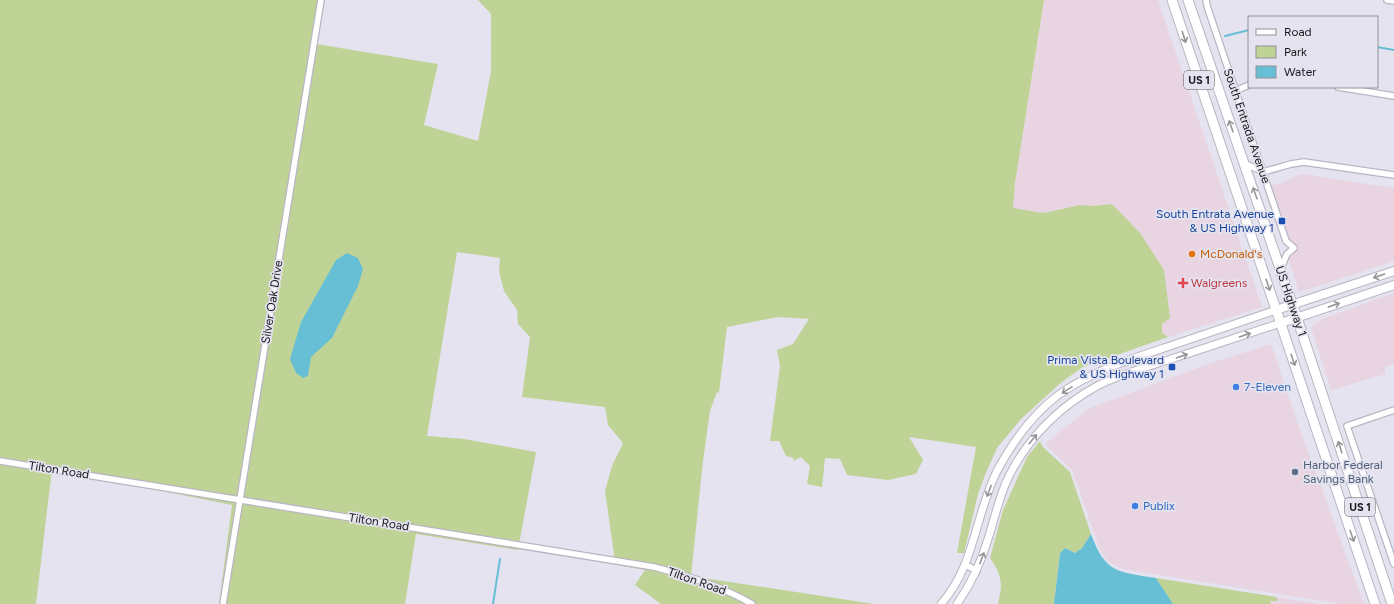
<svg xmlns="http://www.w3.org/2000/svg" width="1394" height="604" font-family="Figtree,sans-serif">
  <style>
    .commercial { fill: #e9d4e2 }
    .green { fill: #c0d397 }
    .water { fill: #67bfd5 }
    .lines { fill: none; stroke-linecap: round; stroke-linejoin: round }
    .stream { stroke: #67bfd5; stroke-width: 2 }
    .minor-casing { stroke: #b7b6c2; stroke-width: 8 }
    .tertiary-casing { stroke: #b7b6c2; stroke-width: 9 }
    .secondary-casing { stroke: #b7b6c2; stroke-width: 10 }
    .primary-casing { stroke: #b7b6c2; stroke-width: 11 }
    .minor { stroke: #fff; stroke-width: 5.5 }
    .tertiary { stroke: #fff; stroke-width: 7 }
    .secondary { stroke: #fff; stroke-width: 8 }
    .primary { stroke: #fff; stroke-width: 9 }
    .oneway { stroke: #969698 }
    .transit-dot { fill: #1a4fb4; stroke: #e4e3ef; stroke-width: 1.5 }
    .food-dot { fill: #e8710a; stroke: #e4e3ef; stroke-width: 1.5 }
    .health-dot { fill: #e0444e; stroke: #e4e3ef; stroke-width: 1.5 }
    .shop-dot { fill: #3f7fe0; stroke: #e4e3ef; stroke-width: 1.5 }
    .service-dot { fill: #5c6f8a; stroke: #e4e3ef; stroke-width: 1.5 }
    .labels { text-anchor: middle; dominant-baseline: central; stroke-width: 3.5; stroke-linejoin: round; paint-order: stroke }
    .shield { fill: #e4e3ef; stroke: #54545a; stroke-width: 1 }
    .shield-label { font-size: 11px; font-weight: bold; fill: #16161a }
    .street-label { font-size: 12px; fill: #16161a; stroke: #e4e3ef }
    .transit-label { font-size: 12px; fill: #164399; stroke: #e4e3ef; text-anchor: end }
    .food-label { font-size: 12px; fill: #c56008; stroke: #e4e3ef; text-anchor: start }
    .health-label { font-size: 12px; fill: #be3a42; stroke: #e4e3ef; text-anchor: start }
    .shop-label { font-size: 12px; fill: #366cbe; stroke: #e4e3ef; text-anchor: start }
    .service-label { font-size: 12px; fill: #4e5e75; stroke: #e4e3ef; text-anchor: start }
  </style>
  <rect width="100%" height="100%" fill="#e4e3ef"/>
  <path class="commercial" d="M1044,0H1158L1262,307L1168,337L1162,333V324L1170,318L1168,306L1112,204L1093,206L1080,205L1044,213L1013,208L1015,183Z
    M1301,174L1394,188V261L1299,292L1288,258L1295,253L1298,247L1289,239L1271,185L1279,184Z
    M1394,293V364L1385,367V374L1331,390L1311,327L1322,319Z
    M1271,344L1296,419L1364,604H1341L1123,569L1107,561L1099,547L1072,470L1045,444L1088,409L1208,364Z
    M1276,597L1319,604H1271L1269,601H1277Z"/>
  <path class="green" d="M0,0H319L316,44L438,64L424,125L478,141L491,71V14L478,0H1044L1015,183L1013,208L1044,213L1080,205L1093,206L1112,204L1140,233L1164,270L1170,318L1162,324V333L1168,337L1083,367L1063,381L1021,419L997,448L985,475L978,494L964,553H957L976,447L909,437L923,460L916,474L888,480L847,475L840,459L825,458L822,487L807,484L810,466L801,457L793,461L794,458L786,456L779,441H770L780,366L777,350L793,344L809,319L778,317L727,327L719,393L717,392L710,411L703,461L691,576L874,604H661L635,585L645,570L612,564L614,554L605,491L612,466L623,443L608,425L605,407L522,397L530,337L518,324L517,310L504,291L499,271L500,258L457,252L427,436L464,439L536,452L518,550L416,534L405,604H219L232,505L52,469L36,604H0Z
    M1040,441L1043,447L1070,472L1091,534L1082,548L1075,553L1065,548L1060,553L1054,604H998C1003,583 1002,575 990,558L1003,510L1027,457Z
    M1156,578L1276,597L1278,601H1270L1271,604H1173Z"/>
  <path class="water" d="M347,253L358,258L363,269L358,286L332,338L311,357L308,376L303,378L296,373L290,359L301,322L336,260Z
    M1091,534C1105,573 1118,572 1156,578L1173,604H1054L1060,553L1065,548L1075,553L1082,548Z"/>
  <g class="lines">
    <path class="stream" d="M1225,36L1249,30
      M1377,47L1394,50
      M493,604L500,559"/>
    <defs>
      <path id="minor" d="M1206,0L1207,6L1286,241L1294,248L1287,254L1281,268
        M1387,0L1394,1
        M1338,87L1394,96
        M1235,91L1249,85
        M1244,163L1263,172
        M1263,172L1291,164L1304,162L1394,175
        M1394,410L1347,426L1394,564
        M0,461L654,567C688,576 721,586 752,604
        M966,565L977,571
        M223,604L321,0"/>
      <path id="tertiary" d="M941,604C975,566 975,515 997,471C1012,443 1032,415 1057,396C1091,371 1131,359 1170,346C1205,334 1241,322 1276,310
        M957,604C971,584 981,563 988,539C995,518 999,496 1009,476C1029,437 1059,407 1097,386C1122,373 1151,366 1177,357C1212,346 1246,334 1281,323"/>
      <path id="secondary" d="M1276,310L1394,271
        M1281,323L1394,285"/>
      <path id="primary" d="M1172,0L1375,604
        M1188,0L1297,318L1392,604"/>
    </defs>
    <use href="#minor" class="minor-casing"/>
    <use href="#tertiary" class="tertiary-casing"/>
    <use href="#secondary" class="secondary-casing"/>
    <use href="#primary" class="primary-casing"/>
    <use href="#minor" class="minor"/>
    <use href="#tertiary" class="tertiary"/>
    <use href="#secondary" class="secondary"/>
    <use href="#primary" class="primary"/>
  </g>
  <defs><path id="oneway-shaft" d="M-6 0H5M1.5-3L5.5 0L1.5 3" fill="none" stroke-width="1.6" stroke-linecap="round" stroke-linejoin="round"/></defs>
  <g class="oneway">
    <use href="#oneway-shaft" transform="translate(1184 37) rotate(72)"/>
    <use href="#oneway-shaft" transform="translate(1231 126) rotate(-109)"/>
    <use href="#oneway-shaft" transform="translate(1255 193) rotate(-109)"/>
    <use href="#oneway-shaft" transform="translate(1379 276) rotate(161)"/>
    <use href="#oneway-shaft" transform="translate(1268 285) rotate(71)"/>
    <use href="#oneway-shaft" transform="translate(1334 305) rotate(-19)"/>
    <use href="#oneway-shaft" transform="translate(1245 335) rotate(-19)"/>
    <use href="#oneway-shaft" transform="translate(1182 356) rotate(-19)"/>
    <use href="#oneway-shaft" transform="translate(1293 360) rotate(71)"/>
    <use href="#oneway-shaft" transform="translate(1067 390) rotate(148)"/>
    <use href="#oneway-shaft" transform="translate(1033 439) rotate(-51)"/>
    <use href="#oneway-shaft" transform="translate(1340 447) rotate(-108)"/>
    <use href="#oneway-shaft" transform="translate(989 491) rotate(111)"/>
    <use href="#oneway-shaft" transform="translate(1352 536) rotate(71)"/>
    <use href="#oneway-shaft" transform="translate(982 558) rotate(-70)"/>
  </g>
  <g class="transit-dot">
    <rect x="1278" y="217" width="8" height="8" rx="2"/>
    <rect x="1168" y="363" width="8" height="8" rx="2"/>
  </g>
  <circle class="food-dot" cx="1192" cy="254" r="4"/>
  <path class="health-dot" d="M1181 277h4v4h4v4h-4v4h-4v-4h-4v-4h4z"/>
  <g class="shop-dot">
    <circle cx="1236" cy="387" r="4"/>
    <circle cx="1135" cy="506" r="4"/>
  </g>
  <circle class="service-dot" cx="1295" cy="472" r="4"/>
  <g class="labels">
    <g class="shield">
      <rect x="1184" y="71" width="30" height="18" rx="3"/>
      <rect x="1345" y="498" width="30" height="18" rx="3"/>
    </g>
    <g class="shield-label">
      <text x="1199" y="80">US 1</text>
      <text x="1360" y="507">US 1</text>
    </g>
    <g class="street-label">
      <text transform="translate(1247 126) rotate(71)">South Entrada Avenue</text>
      <text transform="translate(1291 301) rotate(71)">US Highway 1</text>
      <text transform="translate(272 302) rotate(-81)">Silver Oak Drive</text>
      <text transform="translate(59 470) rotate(9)">Tilton Road</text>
      <text transform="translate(379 522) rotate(9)">Tilton Road</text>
      <text transform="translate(697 581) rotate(19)">Tilton Road</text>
    </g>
    <g class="transit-label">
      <text x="1274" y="214">South Entrata Avenue<tspan x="1274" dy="14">&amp; US Highway 1</tspan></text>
      <text x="1164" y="360">Prima Vista Boulevard<tspan x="1164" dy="14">&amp; US Highway 1</tspan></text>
    </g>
    <g class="food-label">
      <text x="1200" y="254">McDonald's</text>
    </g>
    <g class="health-label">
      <text x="1191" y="283">Walgreens</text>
    </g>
    <g class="shop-label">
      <text x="1244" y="387">7-Eleven</text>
      <text x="1143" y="506">Publix</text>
    </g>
    <g class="service-label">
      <text x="1303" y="465">Harbor Federal<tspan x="1303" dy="14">Savings Bank</tspan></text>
    </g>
  </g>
  <rect x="1248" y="16" width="130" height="72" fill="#e4e3ef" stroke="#92919a"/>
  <rect x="1256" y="29" width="20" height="6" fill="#ffffff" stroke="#92919a"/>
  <text x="1284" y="36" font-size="12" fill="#16161a">Road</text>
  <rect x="1256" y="46" width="20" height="12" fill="#c0d397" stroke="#92919a"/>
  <text x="1284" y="56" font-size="12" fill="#16161a">Park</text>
  <rect x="1256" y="66" width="20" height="12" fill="#67bfd5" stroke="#92919a"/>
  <text x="1284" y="76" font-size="12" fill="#16161a">Water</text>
</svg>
